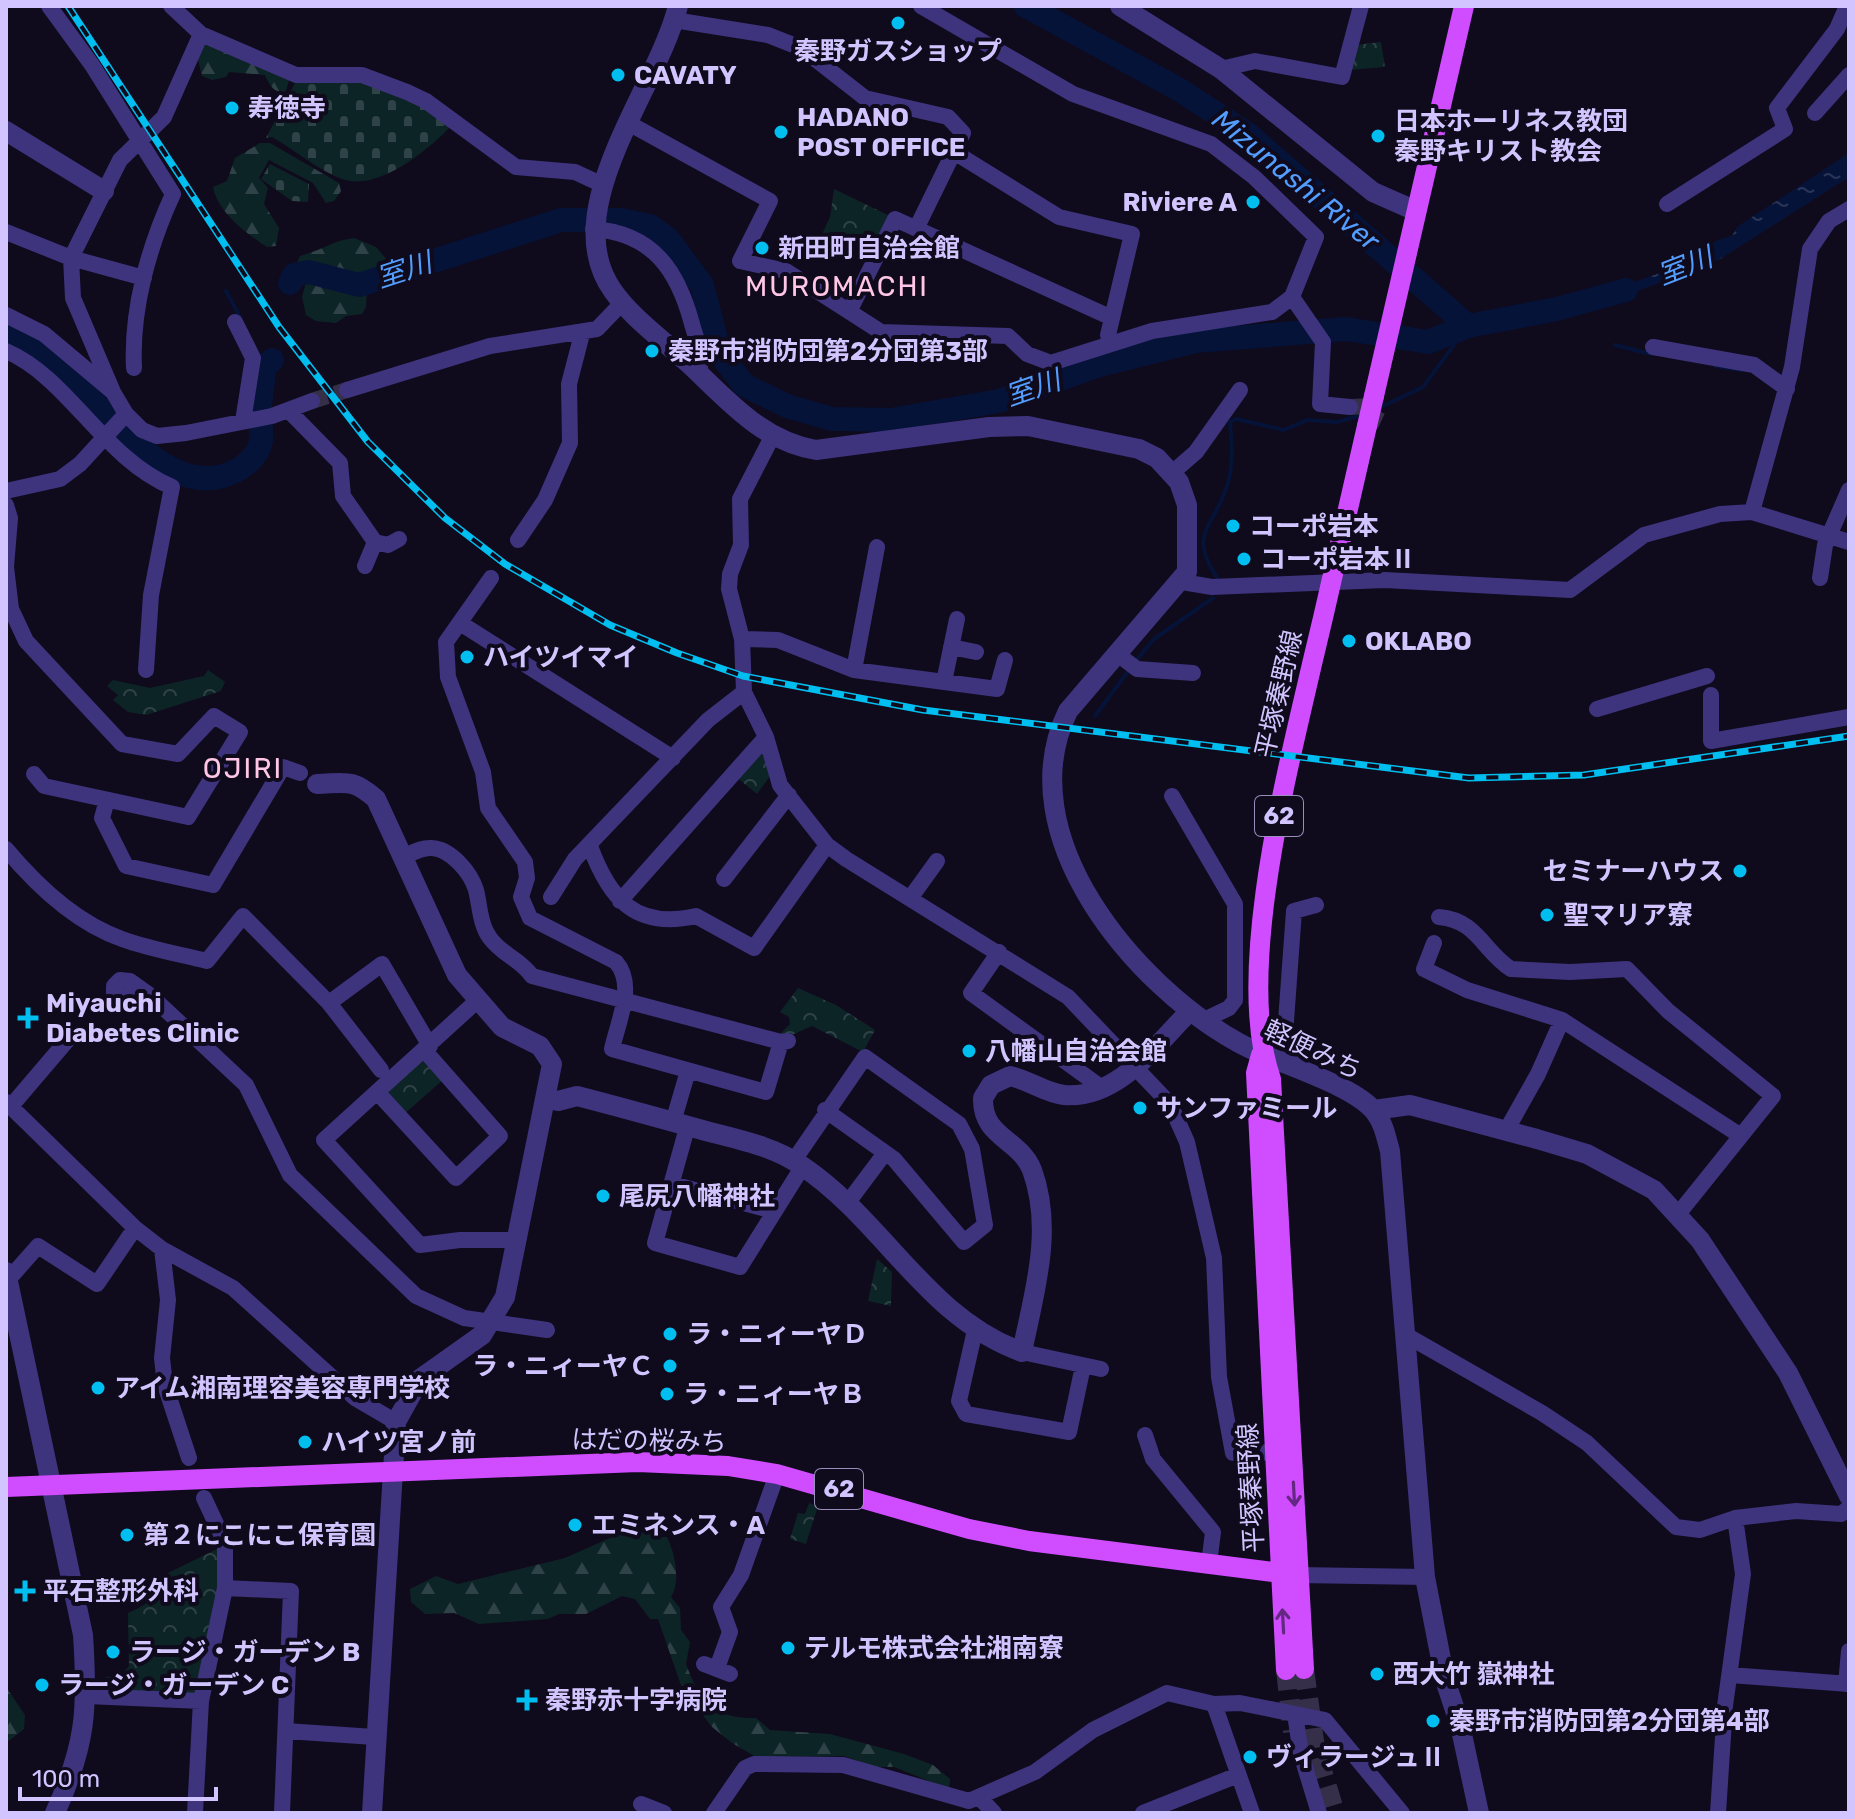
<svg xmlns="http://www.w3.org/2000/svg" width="1855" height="1819" font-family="Rubik,'Noto Sans JP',sans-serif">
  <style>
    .forest { fill: url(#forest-firs) }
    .cemetery { fill: url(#cemetery-stones) }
    .park { fill: url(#park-crowns) }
    .water { fill: url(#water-ripples) }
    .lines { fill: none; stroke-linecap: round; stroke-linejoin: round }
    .stream { stroke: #061339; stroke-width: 4 }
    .river { stroke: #061339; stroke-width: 24 }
    .minor-tunnel { stroke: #362f49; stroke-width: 16; stroke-dasharray: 16 8; stroke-linecap: butt }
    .primary-tunnel { stroke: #362f49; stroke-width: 20; stroke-dasharray: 20 10; stroke-linecap: butt }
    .minor { stroke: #3e337d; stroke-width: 16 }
    .tertiary { stroke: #3e337d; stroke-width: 20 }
    .primary { stroke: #cf4cff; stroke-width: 20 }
    .rail-casing { stroke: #00bff0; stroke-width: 7 }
    .rail { stroke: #0f0a1c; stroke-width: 4; stroke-dasharray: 12; stroke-linecap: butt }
    .primary-bridge { stroke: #cf4cff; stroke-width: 20 }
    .oneway { stroke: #652882 }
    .poi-dot { fill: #00bff0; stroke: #0f0a1c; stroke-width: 3 }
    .labels { text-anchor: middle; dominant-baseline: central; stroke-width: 8; stroke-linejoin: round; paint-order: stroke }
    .shield { fill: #0f0a1c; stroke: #988dbb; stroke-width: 2 }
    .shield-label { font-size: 24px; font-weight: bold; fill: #d2c5ff }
    .poi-label { font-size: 26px; font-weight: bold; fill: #d2c5ff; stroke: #0f0a1c; text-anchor: start }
    .street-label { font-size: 26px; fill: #d2c5ff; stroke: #0f0a1c }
    .water-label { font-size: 28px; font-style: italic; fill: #539dff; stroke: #0f0a1c }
    .neighbourhood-label { font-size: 28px; letter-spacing: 2px; fill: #ffc7e5; stroke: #0f0a1c }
  </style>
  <defs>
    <pattern id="forest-firs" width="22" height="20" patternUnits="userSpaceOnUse" patternTransform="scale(2)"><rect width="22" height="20" fill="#0d2426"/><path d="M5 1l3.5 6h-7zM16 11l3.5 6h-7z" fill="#2f4247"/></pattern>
    <pattern id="cemetery-stones" width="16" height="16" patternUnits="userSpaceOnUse" patternTransform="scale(2)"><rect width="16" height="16" fill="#0d2426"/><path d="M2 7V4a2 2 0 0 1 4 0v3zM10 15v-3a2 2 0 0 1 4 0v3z" fill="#2f4247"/></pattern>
    <pattern id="park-crowns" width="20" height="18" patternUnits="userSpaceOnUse" patternTransform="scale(2)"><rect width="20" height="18" fill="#0d2426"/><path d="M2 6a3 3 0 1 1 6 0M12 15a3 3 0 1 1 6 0" fill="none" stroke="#2f4247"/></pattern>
    <pattern id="water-ripples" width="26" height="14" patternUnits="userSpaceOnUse" patternTransform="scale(2)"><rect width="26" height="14" fill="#061339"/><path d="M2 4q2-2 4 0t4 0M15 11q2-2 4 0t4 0" fill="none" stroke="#293457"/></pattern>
  </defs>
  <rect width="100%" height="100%" fill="#0f0a1c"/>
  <path class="forest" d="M208,40L289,80L286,91C274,95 269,84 265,75L229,72L226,77L212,80L202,76L197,56Z
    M260,143H270L339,183L341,191L334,201L326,203L313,183L269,160L259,178L268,188L264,204L279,228L276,246L267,247C246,233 218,213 213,187L227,181L235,158Z
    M354,238L376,247L388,261L386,274L367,282L366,307L362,314L346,316L336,323L316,321L306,315L302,297L305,286L296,265L300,256C321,251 333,240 354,238Z
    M646,1530L654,1537H667C675,1554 681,1581 671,1597L680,1608L681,1630L690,1642L686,1664C700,1702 715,1719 756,1718L770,1730L830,1734L904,1754L933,1765L950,1779L949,1789L894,1767H875L844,1756L756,1757L732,1743L712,1727L682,1688L658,1619H650L635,1599L622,1596L586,1614H559L548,1619L479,1624L454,1613L425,1614L411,1602L410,1589L436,1576L458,1584L565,1558L619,1534Z
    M6,1687L25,1715L24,1729L6,1743Z"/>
  <path class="cemetery" d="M355,78L401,93L451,126C428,150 378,192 342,179C318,170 295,150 272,137L266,138L297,79Z
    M270,164L309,184L308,202L292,201L261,179Z"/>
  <path class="park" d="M1381,42L1385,67L1348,70L1356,45Z
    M834,189L890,216L868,262L819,241L830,217Z
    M208,670L225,682L221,691L146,715L128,712L113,700L118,695L107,686L113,680L150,688L204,676Z
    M758,752H765L770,776L757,794L736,777Z
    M798,988L836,1005L875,1030L863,1052L812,1026L785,1038L777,1037L790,1024L789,1017L780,1012Z
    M422,1061H428L444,1079L403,1115L388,1097V1091Z
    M877,1259L892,1272L891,1306L868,1301Z
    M809,1503L818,1506L806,1544L790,1539L798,1513L805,1514Z
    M221,1547L220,1586L198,1691L194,1694L100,1689V1679L123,1673L129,1666L128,1613C145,1606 166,1593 168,1573Z"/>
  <path class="water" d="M1849,153V177L1717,261L1598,306L1597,295L1660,273L1718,240L1732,236L1737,227Z"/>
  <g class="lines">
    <path class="stream" d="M226,291L240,317
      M1615,345L1651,354
      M259,358L264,367
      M1715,366L1741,370
      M1377,409L1423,387L1468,326
      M1218,579C1188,534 1211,531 1226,489C1234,467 1232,445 1230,422L1236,419L1284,430L1307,420L1337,422L1362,415
      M1134,663L1154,639L1213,598
      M1095,716L1129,670"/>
    <path class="river" d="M1026,6L1180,90L1249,135L1468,326
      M290,283L294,275L309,272L359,285L561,220H621L650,226L668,239L702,285L720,354L744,385L787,406L832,419L891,420L999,401L1099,365L1195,341L1346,329L1428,342L1468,326L1557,309L1626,290
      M6,331C28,340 51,354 68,371C108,410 171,509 239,469C249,463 259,453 261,441C262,431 260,420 260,410C260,396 264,382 264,367L272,360"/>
    <path class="minor-tunnel" d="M312,401L347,390
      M1350,407L1370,406L1375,418L1388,424"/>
    <path class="primary-tunnel" d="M1304,1669L1315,1748L1335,1813
      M1286,1670L1293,1732"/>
    <path class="minor" d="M49,6L92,65L173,194C149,246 131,309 134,368
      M171,6L201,34L296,75H362L407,92L426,101L516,167L575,172L603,185
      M674,20L768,35L801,48L865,98L948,117L963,133L917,227
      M201,34L164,117L120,160L71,258L73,298L113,392L126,414L142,430L157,436L186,433L272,416L312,401
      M1221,69L1255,61L1342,77L1361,6
      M1815,113L1849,75
      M630,124L770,201L740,261L786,271L881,332L1008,336L1027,354L1051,363L1152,331L1272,312L1292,297L1316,237L1254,177L1211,144L1073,94L921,6
      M954,152L1059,217L1132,234L1108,335L1111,342
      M1667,204L1785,129L1777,108L1837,29L1847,6
      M593,229C653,233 678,271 692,324C697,341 703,356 699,373
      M6,232L71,258L144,278
      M1292,297L1323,342L1320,404L1350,407
      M850,310L895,219L1112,318
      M6,315L44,334L112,391
      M235,322L253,358L243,421
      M1653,347L1754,365L1787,389
      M6,351C69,378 103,458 172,487L151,595L146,670
      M347,390L490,346L597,329L623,302
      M288,410L340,463L343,496L375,542L365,566
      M772,437L740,499L741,545L730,574L729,589L742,639L744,692L766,737L780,785L827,845L846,859L1068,997L1170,1104L1187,1142L1214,1258L1219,1377L1233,1453L1286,1452
      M1173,472L1196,452L1240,390
      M6,491L60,479L80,464L126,414
      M6,505L10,518L6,567L11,609L26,641L122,744L178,754L214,716L240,732L188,817L44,786L34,774
      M1752,512L1792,367L1810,249L1829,221L1849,209
      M518,540L545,500L570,443L569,384L582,334
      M375,542L388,545L399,539
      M491,578L446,642L448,677L483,772L488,808L525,862L527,878L521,897L530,918L616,962C636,985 618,1021 612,1049L766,1092L781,1042
      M1820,578L1825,545L1849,490
      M1182,582L1212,587L1385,580L1570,590L1644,535L1720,514L1752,512L1849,542
      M460,623L673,758
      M742,639L778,640L854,670L997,689L1005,660
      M951,647L976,652
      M1116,653L1137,669L1193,673
      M854,670L877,547
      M944,682L957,619
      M1711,695V741L1849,717
      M1597,709L1707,676
      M1172,796L1235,904V1000L1229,1008L1204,1020
      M107,800L102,818L126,866L213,885L283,767L300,773
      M590,846C609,898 635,930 696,916L754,948L827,845
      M6,849C37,886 76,923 122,939C149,949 179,954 207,961L243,916L329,1003L381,1070
      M403,857C412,853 422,847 432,848C451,849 471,873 476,890C480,906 480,925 490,938C502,955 519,958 532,976L781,1042L788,1041
      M724,879L789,795
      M551,897L575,859L708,720L744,692
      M911,897L937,861
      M620,901L766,737
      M1439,917C1477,920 1483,951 1511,969L1570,972L1627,969L1668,1011L1773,1096L1679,1213
      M1434,943L1424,969L1467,990L1562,1020L1741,1136
      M999,952L971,993L1102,1088
      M141,989C131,997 126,999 114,994V986L120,980L130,981L151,996L246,1085L290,1175L416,1296L464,1318L547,1330
      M478,1000L324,1140L420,1245L460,1240H518
      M329,1003L382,964L430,1046
      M1296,1069L1285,1035L1294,911L1316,905
      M378,1093L456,1178L500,1136L425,1051
      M6,1102L135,1228L162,1249L233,1288L355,1398L396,1422
      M12,1105L70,1037
      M673,1122L688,1071
      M1506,1131L1538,1074L1562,1020
      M685,1135L655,1243L740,1267L803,1166
      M799,1153L865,1057L959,1124L972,1149L985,1225L964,1242L894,1159L825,1110
      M672,1184L774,1211
      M849,1201L885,1153
      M162,1249L168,1300L162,1358L165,1385L189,1458
      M8,1280L38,1246L97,1284L135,1228
      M975,1330L959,1401L966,1414L1069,1432L1083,1366
      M1404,1334L1542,1413L1587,1443L1676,1527L1700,1530L1735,1518L1796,1511L1841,1514L1849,1508
      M1022,1352L1101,1369
      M1145,1435L1153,1459L1213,1532L1209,1564
      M1297,1575L1425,1577
      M225,1588L291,1591L282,1813
      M704,1664L730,1674
      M717,1668L730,1632L721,1607L741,1575L777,1474
      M1730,1675L1849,1684
      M1846,1684L1849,1651
      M87,1696L201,1701
      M1214,1704L1252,1813
      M1295,1714L1301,1754L1319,1813
      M286,1731L374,1737
      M979,1797L994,1813
      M641,1804L664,1813
      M195,1813L201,1701L225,1588V1543L204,1498
      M714,1813L745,1768L754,1764L843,1765L969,1801L1035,1772L1093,1730L1167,1693L1214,1704L1240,1703L1325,1720L1402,1813
      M1143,1813L1238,1775
      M1718,1813L1725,1706L1743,1574L1735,1518"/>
    <path class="tertiary" d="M678,6C657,90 555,210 613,291C632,318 663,340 688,363C727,399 761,441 816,450L989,427L1028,426L1139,449L1157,458L1179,482L1187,505V572L1068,711C1007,835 1135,986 1239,1043C1274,1063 1352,1083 1375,1112C1384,1124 1386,1137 1390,1151L1425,1577L1445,1680L1460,1725L1479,1813
      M1120,6L1221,69L1373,192L1416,211
      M6,131L104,191
      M317,784C346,783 352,778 376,799L457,975L502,1027L540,1046L552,1064L505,1297L482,1335L420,1379L396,1422L372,1813
      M547,1099L558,1101L577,1096C620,1107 663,1119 706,1131C740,1140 773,1146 802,1166C884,1221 927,1318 1022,1352C1034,1293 1054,1230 1032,1170C1019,1138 982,1138 983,1098L991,1085L1010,1076C1029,1080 1045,1093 1064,1095C1117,1100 1156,1045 1190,1011
      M1374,1110L1410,1105L1537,1139L1587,1154L1654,1190L1700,1240L1788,1373L1849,1496
      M6,1272L83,1635C88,1709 86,1745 55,1813"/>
    <path class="primary" d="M1374,396L1464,6
      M1261,1055L1256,1073L1286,1670
      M6,1487L638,1462L728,1466L777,1474L969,1529L1029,1541L1297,1575
      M1304,1669L1271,1079C1234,975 1287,773 1312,664C1331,585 1349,506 1367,426"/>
    <defs>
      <path id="rail" d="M68,6L279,327L368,442L445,518L505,564L610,625L677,653L743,676L923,710L1469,778L1584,775L1849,736"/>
    </defs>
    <use href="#rail" class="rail-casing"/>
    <use href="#rail" class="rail"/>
    <path class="primary-bridge" d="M1367,426L1374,396"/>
  </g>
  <defs><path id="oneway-shaft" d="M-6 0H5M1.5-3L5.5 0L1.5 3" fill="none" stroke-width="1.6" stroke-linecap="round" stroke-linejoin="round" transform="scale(2)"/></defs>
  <g class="oneway">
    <use href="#oneway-shaft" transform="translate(1294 1494) rotate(87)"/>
    <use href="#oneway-shaft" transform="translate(1283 1621) rotate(-93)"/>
  </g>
  <g class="poi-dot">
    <circle cx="898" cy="23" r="8"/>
    <circle cx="618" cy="75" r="8"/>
    <circle cx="232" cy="108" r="8"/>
    <circle cx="781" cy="132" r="8"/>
    <circle cx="1378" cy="136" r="8"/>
    <circle cx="1253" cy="202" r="8"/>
    <circle cx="762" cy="248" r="8"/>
    <circle cx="652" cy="351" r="8"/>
    <circle cx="1233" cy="526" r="8"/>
    <circle cx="1244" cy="559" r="8"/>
    <circle cx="1349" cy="641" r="8"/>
    <circle cx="467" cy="657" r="8"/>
    <circle cx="1740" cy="871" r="8"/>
    <circle cx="1547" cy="915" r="8"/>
    <path d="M24 1006h8v8h8v8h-8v8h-8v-8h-8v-8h8z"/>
    <circle cx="969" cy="1051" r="8"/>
    <circle cx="1140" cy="1108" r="8"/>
    <circle cx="603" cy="1196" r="8"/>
    <circle cx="670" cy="1334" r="8"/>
    <circle cx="670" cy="1366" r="8"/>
    <circle cx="98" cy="1388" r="8"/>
    <circle cx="667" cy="1394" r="8"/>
    <circle cx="305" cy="1442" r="8"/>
    <circle cx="575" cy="1525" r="8"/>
    <circle cx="127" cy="1535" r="8"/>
    <path d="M21 1579h8v8h8v8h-8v8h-8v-8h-8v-8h8z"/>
    <circle cx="788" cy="1648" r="8"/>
    <circle cx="113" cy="1652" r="8"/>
    <circle cx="1377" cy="1674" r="8"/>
    <circle cx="42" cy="1685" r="8"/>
    <path d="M523 1688h8v8h8v8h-8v8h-8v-8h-8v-8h8z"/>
    <circle cx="1433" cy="1721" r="8"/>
    <circle cx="1250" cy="1757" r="8"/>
  </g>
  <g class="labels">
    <g class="shield">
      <rect x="1255" y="796" width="48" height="40" rx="6"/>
      <rect x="815" y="1469" width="48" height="40" rx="6"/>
    </g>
    <g class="shield-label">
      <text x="1279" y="816">62</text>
      <text x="839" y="1489">62</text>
    </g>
    <g class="poi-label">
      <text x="898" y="51" text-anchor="middle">秦野ガスショップ</text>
      <text x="634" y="75">CAVATY</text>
      <text x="248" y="108">寿徳寺</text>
      <text x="797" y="117">HADANO<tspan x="797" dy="30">POST OFFICE</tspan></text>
      <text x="1394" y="121">日本ホーリネス教団<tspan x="1394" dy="30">秦野キリスト教会</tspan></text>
      <text x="1237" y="202" text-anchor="end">Riviere A</text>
      <text x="778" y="248">新田町自治会館</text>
      <text x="668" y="351">秦野市消防団第2分団第3部</text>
      <text x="1249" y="526">コーポ岩本</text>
      <text x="1260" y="559">コーポ岩本Ⅱ</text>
      <text x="1365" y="641">OKLABO</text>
      <text x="483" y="657">ハイツイマイ</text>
      <text x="1724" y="871" text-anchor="end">セミナーハウス</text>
      <text x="1563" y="915">聖マリア寮</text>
      <text x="46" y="1003">Miyauchi<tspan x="46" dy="30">Diabetes Clinic</tspan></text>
      <text x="985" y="1051">八幡山自治会館</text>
      <text x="1156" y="1108">サンファミール</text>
      <text x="619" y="1196">尾尻八幡神社</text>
      <text x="686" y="1334">ラ・ニィーヤＤ</text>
      <text x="654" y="1366" text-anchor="end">ラ・ニィーヤＣ</text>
      <text x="114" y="1388">アイム湘南理容美容専門学校</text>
      <text x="683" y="1394">ラ・ニィーヤＢ</text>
      <text x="321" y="1442">ハイツ宮ノ前</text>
      <text x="591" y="1525">エミネンス・A</text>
      <text x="143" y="1535">第２にこにこ保育園</text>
      <text x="43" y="1591">平石整形外科</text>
      <text x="804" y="1648">テルモ株式会社湘南寮</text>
      <text x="129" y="1652">ラージ・ガーデン B</text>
      <text x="1393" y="1674">西大竹 嶽神社</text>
      <text x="58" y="1685">ラージ・ガーデン C</text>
      <text x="545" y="1700">秦野赤十字病院</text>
      <text x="1449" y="1721">秦野市消防団第2分団第4部</text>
      <text x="1266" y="1757">ヴィラージュⅡ</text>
    </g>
    <g class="street-label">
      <text transform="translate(1279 694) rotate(-77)">平塚秦野線</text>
      <text transform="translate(1313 1050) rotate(25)">軽便みち</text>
      <text transform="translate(649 1441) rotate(1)">はだの桜みち</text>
      <text transform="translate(1251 1488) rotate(-93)">平塚秦野線</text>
    </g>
    <g class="water-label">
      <text transform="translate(1296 180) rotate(39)">Mizunashi River</text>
      <text transform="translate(1685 266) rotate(-21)">室川</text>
      <text transform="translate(404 270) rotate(-18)">室川</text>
      <text transform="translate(1033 388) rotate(-19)">室川</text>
    </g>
    <g class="neighbourhood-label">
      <text x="837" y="286">MUROMACHI</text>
      <text x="243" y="768">OJIRI</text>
    </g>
  </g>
  <rect width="1855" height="1819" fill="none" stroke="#d2c5ff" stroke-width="16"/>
  <path d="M20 1787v12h196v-12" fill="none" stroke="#d2c5ff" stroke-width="4"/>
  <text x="32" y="1787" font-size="24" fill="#d2c5ff" stroke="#0f0a1c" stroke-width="6" paint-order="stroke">100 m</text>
</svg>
